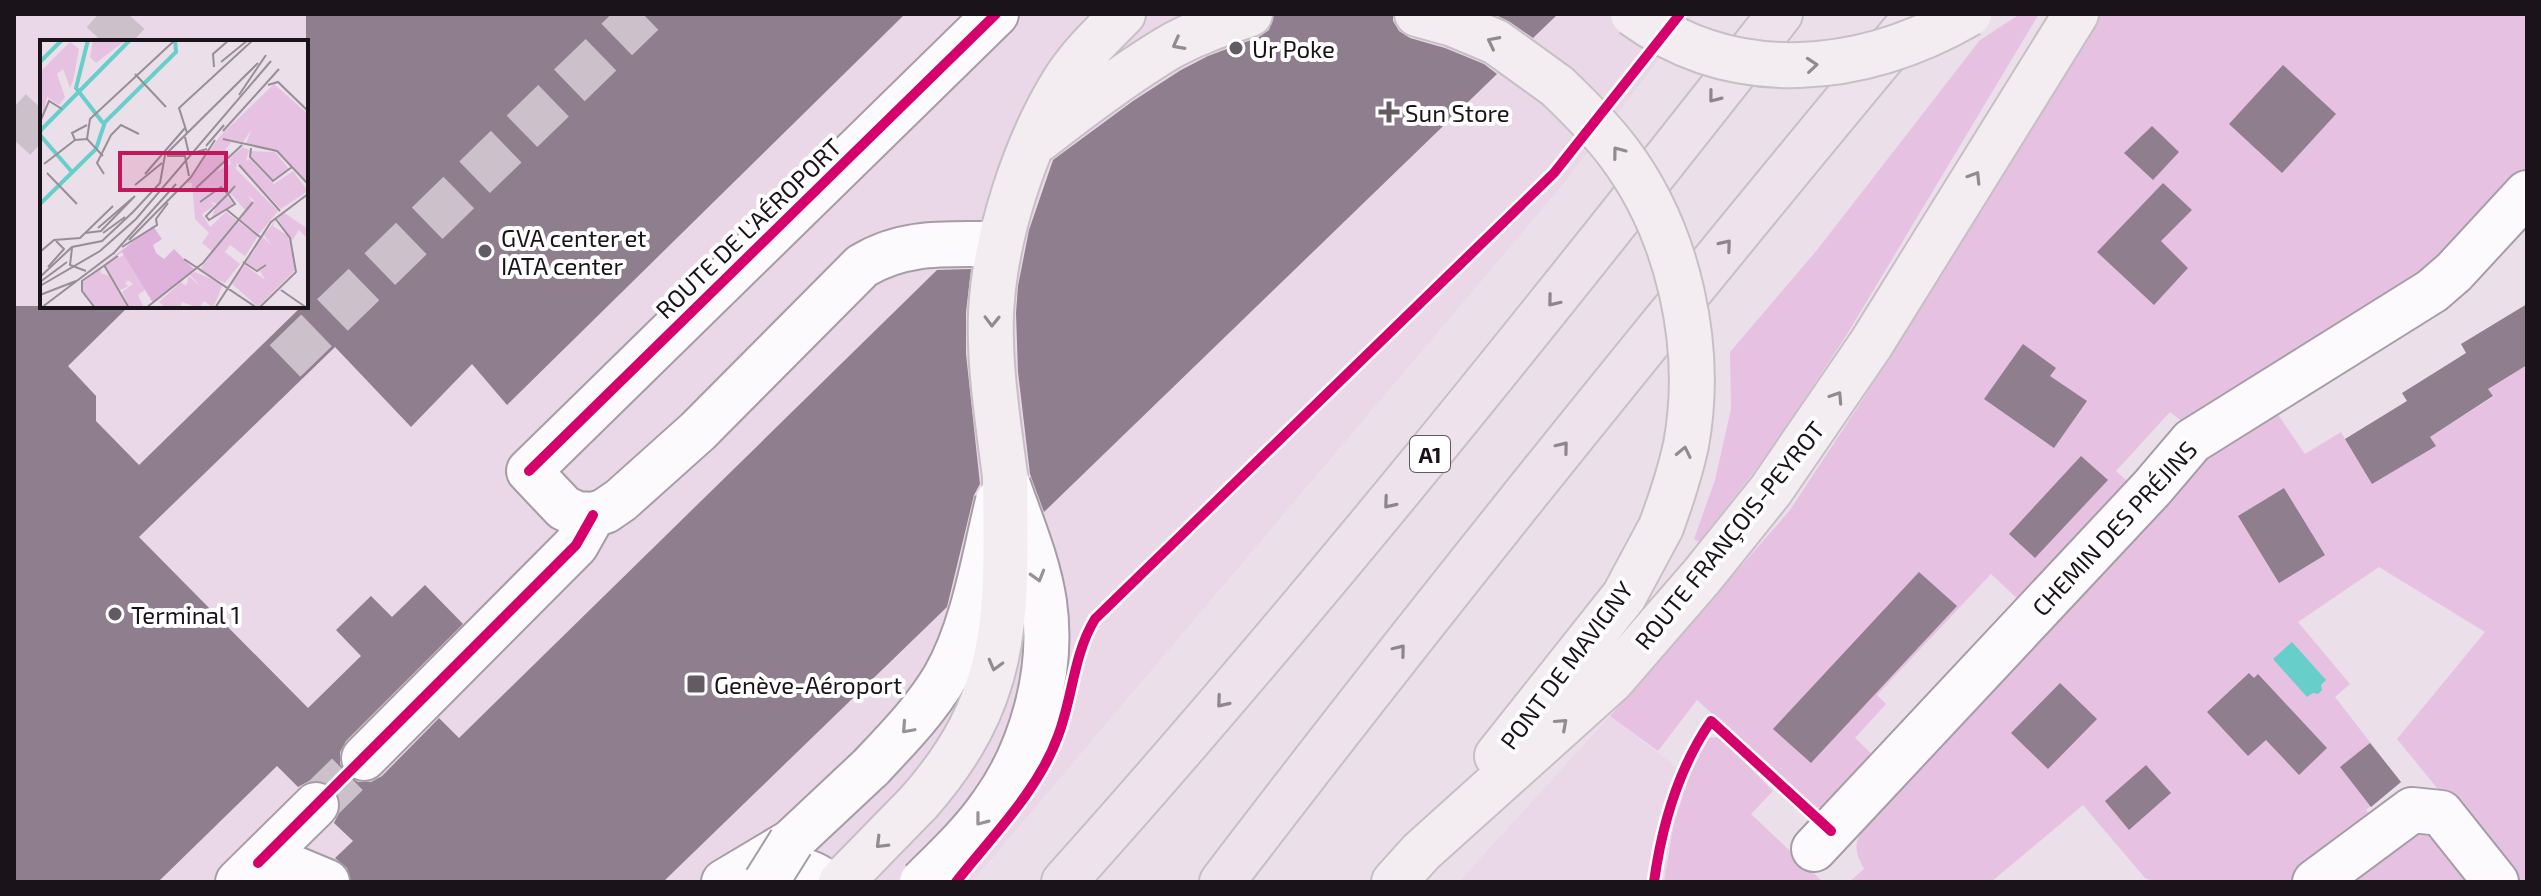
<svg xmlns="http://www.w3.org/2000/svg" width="2541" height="896" font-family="'Exo 2',sans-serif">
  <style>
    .built { fill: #ead7e8; fill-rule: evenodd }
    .green { fill: #e6c1e2 }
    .water { fill: #67ceca }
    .building { fill: #8f7e8e }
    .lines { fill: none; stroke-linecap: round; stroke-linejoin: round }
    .minor-tunnel { stroke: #ccc1cb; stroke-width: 44; stroke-dasharray: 44 22; stroke-linecap: butt }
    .minor-casing { stroke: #a59da5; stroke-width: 48 }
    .major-casing { stroke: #c6c0c5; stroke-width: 48 }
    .highway-casing { stroke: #c6c0c5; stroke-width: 48 }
    .minor { stroke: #fcfafc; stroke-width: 44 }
    .major { stroke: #f3edf2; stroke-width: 44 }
    .highway { stroke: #eee3ed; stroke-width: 44 }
    .minor-bridge-casing { stroke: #a59da5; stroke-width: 48; stroke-linecap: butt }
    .major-bridge-casing { stroke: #c6c0c5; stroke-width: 48; stroke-linecap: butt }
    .minor-bridge { stroke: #fcfafc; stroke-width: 44 }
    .major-bridge { stroke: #f3edf2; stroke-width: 44 }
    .cycleway-casing { stroke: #fff; stroke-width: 15 }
    .cycleway { stroke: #d6006c; stroke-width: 10 }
    .oneway { stroke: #918b90 }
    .oneway2 { stroke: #8f858e }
    .oneway3 { stroke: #969296 }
    .poi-dot { fill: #635b62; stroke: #fff; stroke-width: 3 }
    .labels { text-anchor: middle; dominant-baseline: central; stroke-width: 8; stroke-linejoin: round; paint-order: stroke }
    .shield { fill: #fff; stroke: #5f5a5e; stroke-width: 2 }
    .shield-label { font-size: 22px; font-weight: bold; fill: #1a1319 }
    .poi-label { font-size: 24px; fill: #1a1319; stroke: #fff; text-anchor: start }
    .street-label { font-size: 24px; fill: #1a1319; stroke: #fff }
    .inset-river { fill: none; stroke: #67ceca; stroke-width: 4 }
    .inset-road { fill: none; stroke: #978e96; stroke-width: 2 }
    .view { fill: #c2185b; fill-opacity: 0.15; stroke: #c2185b; stroke-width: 4 }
    .inset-edge { fill: none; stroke: #1a1319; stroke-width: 4 }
  </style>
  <rect width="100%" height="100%" fill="#ebe0ea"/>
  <path class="built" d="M14,14H1694L1560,188L972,882H14ZM42,42H306V306H42Z
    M1610,716L1689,777L1674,823L1664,882H1459Z"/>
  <path class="green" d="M2020,14H2039L1846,336L1768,454L1699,542L1694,539L1715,480L1731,409L1730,352L1817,250L1980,40Z
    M2095,14H2527V169L2429,275L2188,426L2170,412L2116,471L2129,483L2021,602L1991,574L1877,695L1886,704L1855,738L1876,758L1827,806L1816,808L1697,700L1658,751L1610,716L1790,510L1890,358Z
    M2527,365V882H2514L2397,739L2485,632L2379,567L2298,622L2350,684L2335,697L2401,782L2366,810L2376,823L2300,882H2154L2145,878L2083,805L1991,882H1849L1864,869C1852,846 1855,842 1868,821L2080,598L2201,454L2272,406L2305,454L2341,432L2345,439L2407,401L2430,437L2493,397L2488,389Z
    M1720,737L1773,791L1751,814L1823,882H1664L1674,823L1689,777L1707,738Z
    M2423,821L2482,882H2338Z"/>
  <path class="water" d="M2292,642L2326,680L2321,685L2322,690L2318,694L2313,693L2307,697L2273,659Z"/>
  <path class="building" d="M306,14H905L507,405L472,364L411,427L335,347L139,537L308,708L361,656L336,630L371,596L392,617L425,585L463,624L346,741L340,752V764L346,775L358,782H371L382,776L439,718L459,738L937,270L971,269L966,312V354L980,484L974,495L947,607L663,882H351L347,868L335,858L353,841L334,823L340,811V798L334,788L322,781H309L298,787L277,766L158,882H14V306H129L68,366L96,396V421L139,465L302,306H306Z
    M1274,14H1393V21L1399,31L1410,38L1445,48L1484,64L1497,74L1044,512L1030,474L1018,372L1016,313L1018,286L1029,230L1053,160L1133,101L1181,70L1208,56L1259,37L1269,30Z
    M1494,14H1558L1533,38L1510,22Z
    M2283,65L2336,114L2282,173L2229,124Z
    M2152,126L2179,152L2153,180L2124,153Z
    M2163,183L2192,210L2161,241L2188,268L2154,305L2097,252Z
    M2527,304V365L2488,389L2493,396L2430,437L2436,446L2372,484L2345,439L2407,401L2402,393L2466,353L2461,344Z
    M2023,344L2056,368L2050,376L2087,401L2054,448L1984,399Z
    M2081,456L2108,480L2035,558L2009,534Z
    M2284,488L2325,555L2279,583L2238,516Z
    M1919,572L1957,606L1811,763L1773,729Z
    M2249,673L2254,678L2258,674L2327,748L2299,775L2266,740L2248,756L2207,712Z
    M2060,683L2097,719L2048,769L2011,733Z
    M2370,743L2401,782L2371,807L2340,767Z
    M2146,765L2171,793L2129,830L2105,801Z"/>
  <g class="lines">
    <path class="minor-tunnel" d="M103,42L128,14
      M14,140L42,109
      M285,361L643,14
      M316,805L364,758"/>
    <defs>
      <path id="minor" d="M996,14L529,471L564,508L577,514L593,515L605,511L621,500L698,431L862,266C906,239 950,245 1000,244
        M364,758L576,545L593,515
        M1814,849L2152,488L2192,441L2432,291L2454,272L2527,193
        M258,863L291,867L327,882
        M747,881C773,868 801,863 825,882
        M238,882L316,805
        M724,882L791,842L871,767
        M2315,882L2412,810L2441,813L2496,882"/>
      <path id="major" d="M1417,14L1453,24L1496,42L1557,86
        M1040,139C1081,107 1123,75 1168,48C1194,33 1222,24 1250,14
        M1005,476C998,421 989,367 991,312C995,237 1024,147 1063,83C1079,57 1102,35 1123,14
        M1497,756L1624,596L1661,527
        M841,882L919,802
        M1394,882L1421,852L1611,681L1702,576L1771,490L1871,344L2076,14"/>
      <path id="highway" d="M1064,882C1315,602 1548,309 1780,14
        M1222,882C1447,587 1681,299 1918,14"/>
    </defs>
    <use href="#minor" class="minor-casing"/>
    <use href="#major" class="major-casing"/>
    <use href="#highway" class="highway-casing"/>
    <use href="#minor" class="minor"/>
    <use href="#major" class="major"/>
    <use href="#highway" class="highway"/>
    <defs>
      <path id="minor-bridge" d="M871,767C897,739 925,711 945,677C974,626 984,558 998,501
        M766,882L791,842
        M922,882C947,857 972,834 992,805C1032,750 1054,670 1044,602C1038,562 1021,523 1008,485"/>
      <path id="major-bridge" d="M1633,14C1736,89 1863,75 1969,14
        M1557,86C1579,107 1601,129 1619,153C1679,233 1704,347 1686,445C1680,473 1671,500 1661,527
        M919,802C1014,694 1006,609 1005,476"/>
    </defs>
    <use href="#minor-bridge" class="minor-bridge-casing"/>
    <use href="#major-bridge" class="major-bridge-casing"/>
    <use href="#minor-bridge" class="minor-bridge"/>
    <use href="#major-bridge" class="major-bridge"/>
    <defs>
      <path id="cycleway" d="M529,471L996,14
        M258,863L576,545L593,515
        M956,882C992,836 1038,791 1058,736C1073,697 1073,655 1095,619L1554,173L1680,14
        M1654,882C1662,824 1678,769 1711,721L1831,831"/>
    </defs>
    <use href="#cycleway" class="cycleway-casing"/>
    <use href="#cycleway" class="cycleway"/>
  </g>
  <defs><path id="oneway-chevron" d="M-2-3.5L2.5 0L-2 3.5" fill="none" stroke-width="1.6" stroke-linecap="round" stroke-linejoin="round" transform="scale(2)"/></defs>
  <g class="oneway">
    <use href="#oneway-chevron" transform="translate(1493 42) rotate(-153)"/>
    <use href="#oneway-chevron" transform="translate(1178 44) rotate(152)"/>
    <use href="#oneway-chevron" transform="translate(1812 65) rotate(-5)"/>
    <use href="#oneway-chevron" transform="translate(1618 152) rotate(-127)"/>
    <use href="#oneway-chevron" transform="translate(1975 177) rotate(-58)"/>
    <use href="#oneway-chevron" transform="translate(992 321) rotate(91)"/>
    <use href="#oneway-chevron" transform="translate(1837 397) rotate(-57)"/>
    <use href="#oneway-chevron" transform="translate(1684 452) rotate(-78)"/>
    <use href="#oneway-chevron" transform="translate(995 665) rotate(105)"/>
    <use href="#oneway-chevron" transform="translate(1562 724) rotate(-42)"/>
    <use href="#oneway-chevron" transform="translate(881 843) rotate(135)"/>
  </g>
  <g class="oneway2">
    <use href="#oneway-chevron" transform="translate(1714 97) rotate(128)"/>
    <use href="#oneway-chevron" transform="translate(1726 245) rotate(-50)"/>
    <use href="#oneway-chevron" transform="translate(1553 301) rotate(129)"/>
    <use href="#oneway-chevron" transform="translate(1563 447) rotate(-51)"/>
    <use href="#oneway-chevron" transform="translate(1389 503) rotate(130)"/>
    <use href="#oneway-chevron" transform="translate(1400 650) rotate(-51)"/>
    <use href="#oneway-chevron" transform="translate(1222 702) rotate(130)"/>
  </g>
  <g class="oneway3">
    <use href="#oneway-chevron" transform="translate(1038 576) rotate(74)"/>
    <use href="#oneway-chevron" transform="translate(907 728) rotate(132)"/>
    <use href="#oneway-chevron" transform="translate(981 820) rotate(128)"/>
  </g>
  <g class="poi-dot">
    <circle cx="1236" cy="48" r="8"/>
    <path d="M1385 100h8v8h8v8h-8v8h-8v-8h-8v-8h8z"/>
    <circle cx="485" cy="251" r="8"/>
    <circle cx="115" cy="614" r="8"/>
    <rect x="686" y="674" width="20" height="20" rx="4"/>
  </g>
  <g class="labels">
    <rect class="shield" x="1410" y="436" width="40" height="36" rx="6"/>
    <g class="shield-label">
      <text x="1430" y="454">A1</text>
    </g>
    <g class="poi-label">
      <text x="1252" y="48">Ur Poke</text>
      <text x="1405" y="112">Sun Store</text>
      <text x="501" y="237">GVA center et<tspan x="501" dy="28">IATA center</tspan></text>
      <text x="131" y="614">Terminal 1</text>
      <text x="714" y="684">Genève-Aéroport</text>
    </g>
    <g class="street-label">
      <text transform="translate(748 228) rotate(-44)">ROUTE DE L'AÉROPORT</text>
      <text transform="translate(2114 528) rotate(-47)">CHEMIN DES PRÉJINS</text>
      <text transform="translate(1729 535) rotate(-51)">ROUTE FRANÇOIS-PEYROT</text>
      <text transform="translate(1566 665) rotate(-53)">PONT DE MAVIGNY</text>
    </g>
  </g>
  <g transform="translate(40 40)">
    <rect width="268" height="268" fill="#ebe0ea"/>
    <path d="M53,0H86L56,23L50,17ZM30,2L39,9L33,41L30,48L23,29L17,34L25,57L19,65L7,57L3,76L0,32ZM234,44L268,74V142L237,110L206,104L211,90L203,102L185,98L191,103L185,110L190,115L176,132L191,124L189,119L203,107L209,110L206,121L210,119L234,144L253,131L268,151L241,169L197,123L196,129L238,171L219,194L200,180L214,161L208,155L212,162L205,170L191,154L187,156L194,164L171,179L177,164L171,162L174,166L162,174L170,187L186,172L196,180L172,211L162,203L169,193L155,179L152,143H147L180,96ZM211,111L235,112L249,129L234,141L210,117ZM243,172L268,189V199L259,190L252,201L238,179ZM236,180L233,186L248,196L255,230L218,267L191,243L205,225L225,240L220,231L229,225L219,230L206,223L223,197L231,205L224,195ZM197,181L218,196L205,216L190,205L185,212L200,224L185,243L159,231ZM84,215L105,250L98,255L104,268H90L82,252L93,244L88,240L85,244L89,246L80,250L65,225ZM61,228V233L69,236L88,268H56L42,251V243ZM155,232L183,244L173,268L164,261L159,268L142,262L140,268H126L119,262L141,242L146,246L149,236L162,248L150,235Z" fill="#e6c1e2"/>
    <path d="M113,186L122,199L113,205L116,213L124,219L134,209L154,229L113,263L82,212L63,225Z" fill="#dfb2db"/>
    <path class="inset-river" d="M48,0L36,48L63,83M0,22L22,0M0,91L90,0M0,95L32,132M0,164L56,109L65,82L136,12L135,0"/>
    <path class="inset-road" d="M181,22L208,0M174,27L173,14L189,0M95,34L126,67M228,45L238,42L268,71M199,55L226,15M0,82L9,61L22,69M183,91L239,29M147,93L139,68L213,0M145,97L149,114L167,109M47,99L35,100L32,93L47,85M183,99L237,111L268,144M166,106L184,85M211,108L210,117L233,141L252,127M63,116L47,99L50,79L135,0M127,116H145L149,136M4,124L35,100M199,125L240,171M7,133L37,164M64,134L57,123L71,95L81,85L99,94M105,134L145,88M95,145L122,123M156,148L202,105M188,154L195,164L169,180L166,176ZM160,162L181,147L188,154L195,146M187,170L220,197M58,188L95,156M45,193L61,191L95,156M63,193L85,177M89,200L151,137L175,100M82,207L117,185L116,179L128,163M32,208L30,225L46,231M0,212L14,200L40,198L73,166M73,214L136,144M144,219L217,268M203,222L217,231L226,225M64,225L89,268M8,227L24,209L16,201M0,237L32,207L62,201L93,172L120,143L125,115L218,23M0,242L27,222M0,246L60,211L96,179L231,21M241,250L267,268M0,255L36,241M1,268L75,212M55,268L42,251V241L78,216M106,268L163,223L213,162M175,268L231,182L268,154M219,268L256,232L250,198L235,178"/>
    <path class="view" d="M80,113H186V150H80Z"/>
    <rect width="268" height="268" class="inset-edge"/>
  </g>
  <rect width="2541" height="896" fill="none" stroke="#1a1319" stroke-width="32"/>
</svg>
